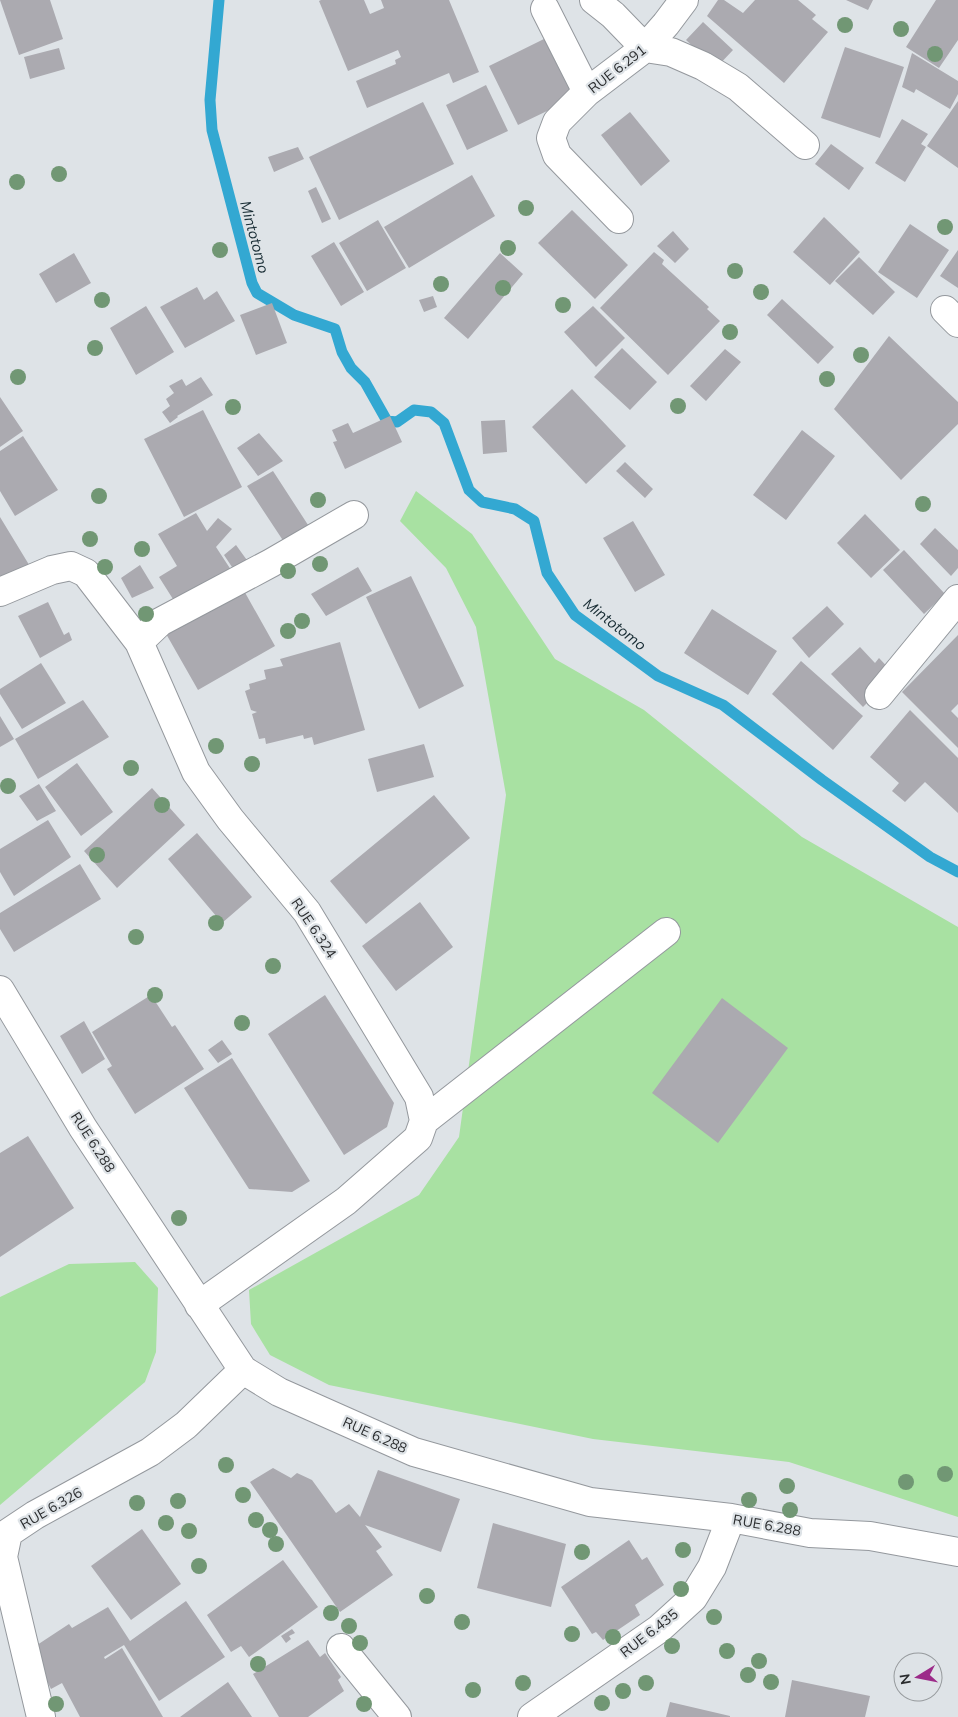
<svg xmlns="http://www.w3.org/2000/svg" width="958" height="1717" font-family="Mulish,sans-serif">
  <style>
    .green { fill: #a8e1a2 }
    .lines { fill: none; stroke-linecap: round; stroke-linejoin: round }
    .stream { stroke: #33a8d2; stroke-width: 11 }
    .building { fill: #abaab0 }
    .minor-casing { stroke: #94989d; stroke-width: 30 }
    .minor { stroke: #fff; stroke-width: 28 }
    .tree { fill: #719774 }
    .labels { text-anchor: middle; dominant-baseline: central; stroke-width: 4.5; stroke-linejoin: round; paint-order: stroke }
    .street-label { font-size: 14px; fill: #2a2c2e; stroke: #dee3e7 }
    .water-label { font-size: 15px; font-style: italic; fill: #192d35; stroke: #dee3e7 }
  </style>
  <rect width="100%" height="100%" fill="#dee3e7"/>
  <path class="green" d="M416,491L472,534L555,659L644,710L802,837L958,927V1517L789,1462L593,1439L329,1385L270,1355L251,1324L249,1290L419,1195L459,1137L506,795L476,627L446,568L400,521Z
    M135,1262L158,1288L156,1352L145,1382L0,1505V1297L69,1264Z"/>
  <g class="lines">
    <path class="stream" d="M219,0L210,100L212,130L252,283L257,293L294,315L335,329L342,352L351,368L365,382L387,421L397,422L414,410L431,412L444,423L469,490L482,502L515,509L534,521L547,573L575,615L658,676L723,705L822,780L930,857L958,872"/>
  </g>
  <path class="building" d="M0,0H50L63,39L19,55Z
    M321,0H364L370,14L384,8L381,0H449L479,72L453,83L449,73L367,108L356,81L396,64L395,60L401,57L398,50L348,71L319,1Z
    M718,0H724L743,13L755,0H798L816,15L812,19L828,32L784,83L707,16Z
    M846,0H873L868,10Z
    M936,0H958V40L939,68L906,47Z
    M703,22L733,50L716,68L686,40Z
    M546,38L574,98L518,125L489,66Z
    M845,47L904,67L880,138L821,118Z
    M59,48L65,69L30,79L24,57Z
    M912,53L958,81V94L950,109L916,89L914,93L902,87Z
    M486,85L508,131L467,150L446,105Z
    M958,101V168L927,146Z
    M423,102L454,164L339,220L309,157Z
    M630,112L670,161L641,186L601,135Z
    M902,119L928,134L921,144L926,147L905,182L875,163Z
    M831,144L864,168L849,190L815,164Z
    M298,147L304,159L274,172L268,157Z
    M472,175L495,216L409,268L384,227Z
    M316,187L331,219L322,223L308,191Z
    M572,210L628,265L595,299L538,243Z
    M824,217L860,252L830,285L793,252Z
    M378,220L406,268L367,291L339,243Z
    M910,224L949,250L917,298L878,272Z
    M673,231L689,249L675,263L657,246Z
    M334,242L364,292L341,306L311,256Z
    M958,250V288L940,276Z
    M654,252L664,260L662,264L709,307L707,309L720,321L668,375L600,308Z
    M74,253L91,283L56,303L39,274Z
    M500,253L523,274L468,339L444,318Z
    M859,257L895,292L873,315L835,281Z
    M197,287L204,300L217,291L235,321L185,348L160,307Z
    M433,296L437,307L424,312L419,300Z
    M782,299L834,347L818,364L767,315Z
    M272,303L287,343L256,355L240,315Z
    M146,306L174,352L136,375L110,328Z
    M593,306L625,338L596,367L564,332Z
    M889,336L958,402V424L901,480L834,409Z
    M622,348L657,382L630,410L594,377Z
    M725,349L741,362L706,401L690,386Z
    M201,377L213,395L177,416L178,417L170,423L162,412L170,406L166,399L174,393L169,386L182,379L186,386Z
    M572,389L626,446L586,484L532,427Z
    M0,397L23,431L0,447Z
    M203,410L242,487L184,517L144,439Z
    M390,416L402,442L345,469L333,442L337,441L332,430L348,423L353,433Z
    M505,420L507,452L483,454L481,421Z
    M802,430L835,456L786,520L753,495Z
    M259,433L283,461L258,476L237,448Z
    M23,436L58,490L15,516L0,491V451Z
    M625,462L653,489L645,498L616,471Z
    M273,471L310,528L286,545L247,486Z
    M196,513L207,531L218,518L232,529L216,547L233,573L178,607L159,577L177,566L158,534Z
    M865,514L900,550L871,578L837,543Z
    M0,517L31,568L0,587Z
    M633,521L665,575L635,592L603,538Z
    M935,528L958,550V568L951,576L920,544Z
    M236,545L249,563L236,573L224,555Z
    M904,550L945,594L924,614L883,570Z
    M140,565L154,588L132,598L121,578Z
    M358,567L372,591L326,616L311,594Z
    M411,576L464,686L419,709L366,597Z
    M243,589L275,646L198,690L165,632Z
    M48,602L64,635L69,632L72,640L40,658L18,616Z
    M827,606L844,624L809,658L792,638Z
    M712,609L777,651L748,695L684,653Z
    M958,635V704L951,711L958,718V748L902,692Z
    M340,642L365,730L314,745L312,737L304,739L303,735L266,744L265,738L259,739L252,714L257,712L251,710L245,691L250,689L249,684L266,679L264,670L283,666L280,659Z
    M860,647L875,663L879,658L894,674L891,679L863,707L831,674Z
    M801,661L863,716L833,750L772,694Z
    M41,663L66,703L22,729L0,694V689Z
    M83,700L109,737L38,779L15,739Z
    M910,710L958,758V813L925,782L905,802L892,791L899,783L870,757Z
    M0,716L14,739L0,747Z
    M424,744L434,777L377,792L368,759Z
    M77,763L113,812L81,836L45,787Z
    M39,784L56,811L37,821L19,796Z
    M152,788L185,825L117,888L84,851Z
    M434,795L470,838L366,924L330,881Z
    M48,820L71,857L14,896L0,872V849Z
    M197,833L252,897L222,923L168,859Z
    M80,864L101,899L14,952L0,929V913Z
    M420,902L453,947L396,991L362,946Z
    M151,995L172,1027L175,1025L204,1069L135,1114L107,1069L112,1066L92,1032Z
    M325,995L394,1103L387,1127L344,1155L268,1034Z
    M722,998L788,1048L718,1143L652,1093Z
    M84,1021L105,1059L82,1074L60,1036Z
    M222,1040L232,1054L218,1063L208,1050Z
    M232,1058L310,1181L292,1192L249,1189L184,1088Z
    M28,1136L74,1208L0,1257V1153Z
    M273,1468L291,1478L297,1473L312,1480L336,1513L349,1504L360,1517L378,1470L460,1499L441,1552L365,1525L382,1547L376,1551L393,1575L340,1612L250,1482Z
    M493,1523L566,1544L551,1607L477,1588Z
    M142,1529L181,1584L131,1620L91,1566Z
    M629,1540L642,1560L647,1557L664,1585L635,1605L640,1615L603,1640L596,1632L592,1634L561,1587Z
    M283,1560L318,1607L249,1657L241,1646L231,1652L207,1615Z
    M186,1601L225,1657L159,1701L124,1645L104,1657L105,1659L122,1648L163,1717H80L62,1683L51,1689L31,1649L69,1624L72,1628L108,1607L130,1641Z
    M292,1629L295,1633L289,1636L291,1639L286,1643L281,1636Z
    M308,1640L320,1657L325,1653L341,1677L338,1680L344,1691L308,1717H279L253,1674Z
    M792,1680L870,1696L865,1717H785Z
    M228,1682L252,1717H180Z
    M670,1702L730,1716V1717H666Z"/>
  <g class="lines">
    <defs>
      <path id="minor" d="M594,0L613,15L645,48L671,52L703,66L738,87L805,145
        M545,9L587,92
        M619,219L557,155L551,138L557,122L587,92L645,48L666,24L684,0
        M945,310L958,323
        M0,592L52,570L71,566L86,573L139,642L196,772L230,819L307,912L419,1097L424,1121L418,1138L346,1201L199,1305
        M139,642L160,622L271,563L354,515
        M879,695L958,599
        M0,990L83,1128L243,1370L279,1392L414,1452L590,1502L731,1518L810,1533L870,1536L958,1552
        M424,1121L666,932
        M341,1648L397,1717
        M41,1717L3,1557L8,1533L35,1515L150,1452L186,1425L243,1370
        M532,1717L659,1629L693,1598L712,1567L731,1518"/>
    </defs>
    <use href="#minor" class="minor-casing"/>
    <use href="#minor" class="minor"/>
  </g>
  <g class="tree">
    <circle cx="845" cy="25" r="8"/>
    <circle cx="901" cy="29" r="8"/>
    <circle cx="935" cy="54" r="8"/>
    <circle cx="59" cy="174" r="8"/>
    <circle cx="17" cy="182" r="8"/>
    <circle cx="526" cy="208" r="8"/>
    <circle cx="945" cy="227" r="8"/>
    <circle cx="508" cy="248" r="8"/>
    <circle cx="220" cy="250" r="8"/>
    <circle cx="735" cy="271" r="8"/>
    <circle cx="441" cy="284" r="8"/>
    <circle cx="503" cy="288" r="8"/>
    <circle cx="761" cy="292" r="8"/>
    <circle cx="102" cy="300" r="8"/>
    <circle cx="563" cy="305" r="8"/>
    <circle cx="730" cy="332" r="8"/>
    <circle cx="95" cy="348" r="8"/>
    <circle cx="861" cy="355" r="8"/>
    <circle cx="18" cy="377" r="8"/>
    <circle cx="827" cy="379" r="8"/>
    <circle cx="678" cy="406" r="8"/>
    <circle cx="233" cy="407" r="8"/>
    <circle cx="99" cy="496" r="8"/>
    <circle cx="318" cy="500" r="8"/>
    <circle cx="923" cy="504" r="8"/>
    <circle cx="90" cy="539" r="8"/>
    <circle cx="142" cy="549" r="8"/>
    <circle cx="320" cy="564" r="8"/>
    <circle cx="105" cy="567" r="8"/>
    <circle cx="288" cy="571" r="8"/>
    <circle cx="146" cy="614" r="8"/>
    <circle cx="302" cy="621" r="8"/>
    <circle cx="288" cy="631" r="8"/>
    <circle cx="216" cy="746" r="8"/>
    <circle cx="252" cy="764" r="8"/>
    <circle cx="131" cy="768" r="8"/>
    <circle cx="8" cy="786" r="8"/>
    <circle cx="162" cy="805" r="8"/>
    <circle cx="97" cy="855" r="8"/>
    <circle cx="216" cy="923" r="8"/>
    <circle cx="136" cy="937" r="8"/>
    <circle cx="273" cy="966" r="8"/>
    <circle cx="155" cy="995" r="8"/>
    <circle cx="242" cy="1023" r="8"/>
    <circle cx="179" cy="1218" r="8"/>
    <circle cx="226" cy="1465" r="8"/>
    <circle cx="945" cy="1474" r="8"/>
    <circle cx="906" cy="1482" r="8"/>
    <circle cx="787" cy="1486" r="8"/>
    <circle cx="243" cy="1495" r="8"/>
    <circle cx="749" cy="1500" r="8"/>
    <circle cx="178" cy="1501" r="8"/>
    <circle cx="137" cy="1503" r="8"/>
    <circle cx="790" cy="1510" r="8"/>
    <circle cx="256" cy="1520" r="8"/>
    <circle cx="166" cy="1523" r="8"/>
    <circle cx="270" cy="1530" r="8"/>
    <circle cx="189" cy="1531" r="8"/>
    <circle cx="276" cy="1544" r="8"/>
    <circle cx="683" cy="1550" r="8"/>
    <circle cx="582" cy="1552" r="8"/>
    <circle cx="199" cy="1566" r="8"/>
    <circle cx="681" cy="1589" r="8"/>
    <circle cx="427" cy="1596" r="8"/>
    <circle cx="331" cy="1613" r="8"/>
    <circle cx="714" cy="1617" r="8"/>
    <circle cx="462" cy="1622" r="8"/>
    <circle cx="349" cy="1626" r="8"/>
    <circle cx="572" cy="1634" r="8"/>
    <circle cx="613" cy="1637" r="8"/>
    <circle cx="360" cy="1643" r="8"/>
    <circle cx="672" cy="1646" r="8"/>
    <circle cx="727" cy="1651" r="8"/>
    <circle cx="759" cy="1661" r="8"/>
    <circle cx="258" cy="1664" r="8"/>
    <circle cx="748" cy="1675" r="8"/>
    <circle cx="771" cy="1682" r="8"/>
    <circle cx="523" cy="1683" r="8"/>
    <circle cx="646" cy="1683" r="8"/>
    <circle cx="473" cy="1690" r="8"/>
    <circle cx="623" cy="1691" r="8"/>
    <circle cx="602" cy="1703" r="8"/>
    <circle cx="56" cy="1704" r="8"/>
    <circle cx="364" cy="1704" r="8"/>
  </g>
  <g class="labels">
    <g class="street-label">
      <text transform="translate(617 69) rotate(-38)">RUE 6.291</text>
      <text transform="translate(314 928) rotate(56)">RUE 6.324</text>
      <text transform="translate(93 1142) rotate(57)">RUE 6.288</text>
      <text transform="translate(375 1435) rotate(24)">RUE 6.288</text>
      <text transform="translate(51 1508) rotate(-30)">RUE 6.326</text>
      <text transform="translate(767 1525) rotate(10)">RUE 6.288</text>
      <text transform="translate(649 1633) rotate(-38)">RUE 6.435</text>
    </g>
    <g class="water-label">
      <text transform="translate(255 237) rotate(75)">Mintotomo</text>
      <text transform="translate(615 624) rotate(38)">Mintotomo</text>
    </g>
  </g>
  <g transform="translate(918 1677) rotate(260)"><circle r="24" fill="#dee3e7" stroke="#969a9d"/>
  <path d="M0-4L9 19L0 12L-9 19Z" fill="#9c2b89"/>
  <text y="-8" font-size="14" font-weight="bold" text-anchor="middle" fill="#2a2c2e">N</text>
  </g>
</svg>
